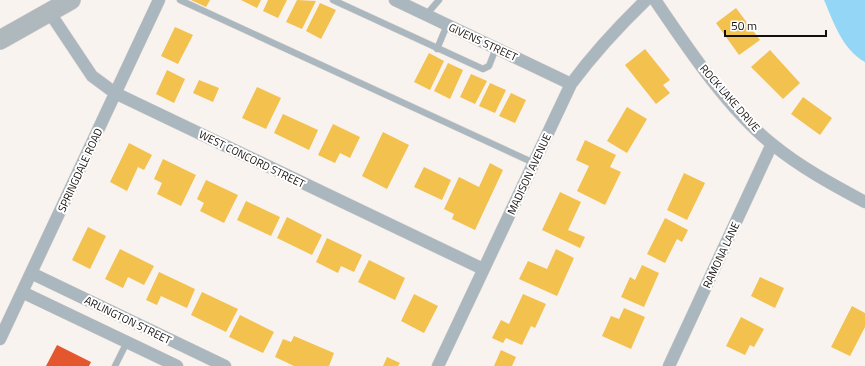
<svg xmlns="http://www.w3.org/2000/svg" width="865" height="366" font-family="'Titillium Web',sans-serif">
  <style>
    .water { fill: #93d6f6 }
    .homes { fill: #f2c14e }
    .shops { fill: #e4572e }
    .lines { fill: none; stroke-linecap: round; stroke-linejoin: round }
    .lane-casing { stroke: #d4cfcc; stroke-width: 7 }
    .street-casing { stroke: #d4cfcc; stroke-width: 13 }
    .primary-casing { stroke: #d4cfcc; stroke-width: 20 }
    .lane { stroke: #aab7be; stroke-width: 6 }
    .street { stroke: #aab7be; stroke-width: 12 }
    .primary { stroke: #afb8bd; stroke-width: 19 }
    .labels { text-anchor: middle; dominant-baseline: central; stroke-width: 4; stroke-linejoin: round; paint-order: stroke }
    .street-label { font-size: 11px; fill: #150f0c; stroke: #fff }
  </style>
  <rect width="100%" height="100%" fill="#f9f3ef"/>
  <path class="water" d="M824,0H865V62C842,49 834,23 824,0Z"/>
  <path class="homes" d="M191,0H210L206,7Z
    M241,0H261L257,8Z
    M268,0H287L278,18L263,11Z
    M297,0L316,1L302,29L286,22Z
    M320,3L336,10L321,39L306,31Z
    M736,8L760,40L739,55L716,23Z
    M175,27L193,35L178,64L161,56Z
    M645,49L670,80L663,85L670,93L656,104L625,65Z
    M770,50L800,83L783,99L751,67Z
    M429,53L444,61L430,90L414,82Z
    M448,63L463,70L450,99L434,91Z
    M167,70L185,79L174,103L156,94Z
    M471,74L487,81L475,104L460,97Z
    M199,80L219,88L213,102L193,93Z
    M490,83L506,90L495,113L479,106Z
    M257,87L281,98L266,129L242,118Z
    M511,93L526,100L515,123L499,116Z
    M803,97L832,118L820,135L791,114Z
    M627,107L647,119L627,153L607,141Z
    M283,114L318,130L309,150L274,133Z
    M333,124L360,137L350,158L340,153L335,163L318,155Z
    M383,132L409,145L387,189L362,176Z
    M585,140L616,155L610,167L621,172L605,205L577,191L589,166L576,160Z
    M129,143L152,155L144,170L138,167L127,191L110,182Z
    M163,159L196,175L181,206L157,194L162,183L154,179Z
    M490,163L503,170L475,230L452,219L454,214L444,209L459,177L479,187Z
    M424,167L451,180L442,200L414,187Z
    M684,173L705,183L687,220L667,210Z
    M206,180L238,195L224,223L200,211L204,203L197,199Z
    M560,192L581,202L568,230L585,237L580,248L542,230Z
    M246,201L280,217L271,236L237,220Z
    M287,217L322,235L312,255L277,238Z
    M665,218L688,230L682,242L677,239L665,263L647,254Z
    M88,227L106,236L90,269L72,260Z
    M327,238L362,255L354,272L341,266L338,273L316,262Z
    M120,249L154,266L144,285L128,277L123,288L105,279Z
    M556,249L574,258L557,296L519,279L528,261L547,269Z
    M369,260L405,278L395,300L358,282Z
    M642,265L659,273L644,307L621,297L630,277L635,280Z
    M159,272L195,289L187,308L161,296L157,305L146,300Z
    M760,277L784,288L775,308L751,296Z
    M202,292L238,309L226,332L191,315Z
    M414,294L438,306L424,333L401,321Z
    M523,294L546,304L535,328L531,326L522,345L506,338L503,343L492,338L501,320L509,324Z
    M852,306L865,313V327L850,356L831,347Z
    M624,308L645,317L631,349L602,336L611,316L619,319Z
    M240,315L274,332L263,353L229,337Z
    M741,317L764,329L754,347L750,345L745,355L726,346Z
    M294,336L334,353L329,366H294L275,357L283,339L291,342Z
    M501,350L516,357L512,366H494Z
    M387,357L400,363L398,366H383Z"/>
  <path class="shops" d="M57,345L91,362L89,366H46Z"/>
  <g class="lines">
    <defs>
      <path id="lane" d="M180,0L534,163
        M333,0L483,69L489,66L496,48
        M426,15L439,0
        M437,49L447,25
        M115,366L127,342"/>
      <path id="street" d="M395,0L571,84
        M655,0C687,47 728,109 772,144C800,167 833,185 865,202
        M50,13L92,76L115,93L483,269
        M31,273L225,366
        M22,292L177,366
        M0,339L159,0
        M438,366L571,84C594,53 619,26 646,0
        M669,366L772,144"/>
      <path id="primary" d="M0,40L71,0"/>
    </defs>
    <use href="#lane" class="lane-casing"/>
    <use href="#street" class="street-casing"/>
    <use href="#primary" class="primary-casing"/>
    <use href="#lane" class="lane"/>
    <use href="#street" class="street"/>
    <use href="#primary" class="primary"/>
  </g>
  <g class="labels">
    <g class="street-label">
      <text transform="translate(483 42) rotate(25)">GIVENS STREET</text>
      <text transform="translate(730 98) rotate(49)">ROCK LAKE DRIVE</text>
      <text transform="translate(252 159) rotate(26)">WEST CONCORD STREET</text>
      <text transform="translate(80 170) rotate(-65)">SPRINGDALE ROAD</text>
      <text transform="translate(529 174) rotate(-65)">MADISON AVENUE</text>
      <text transform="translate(721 255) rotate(-65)">RAMONA LANE</text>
      <text transform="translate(128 320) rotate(26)">ARLINGTON STREET</text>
    </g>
  </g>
  <path d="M725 30v6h101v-6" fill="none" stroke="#150f0c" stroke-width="2"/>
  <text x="731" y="30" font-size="12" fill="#150f0c" stroke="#ffffff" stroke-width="3" paint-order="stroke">50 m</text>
</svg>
